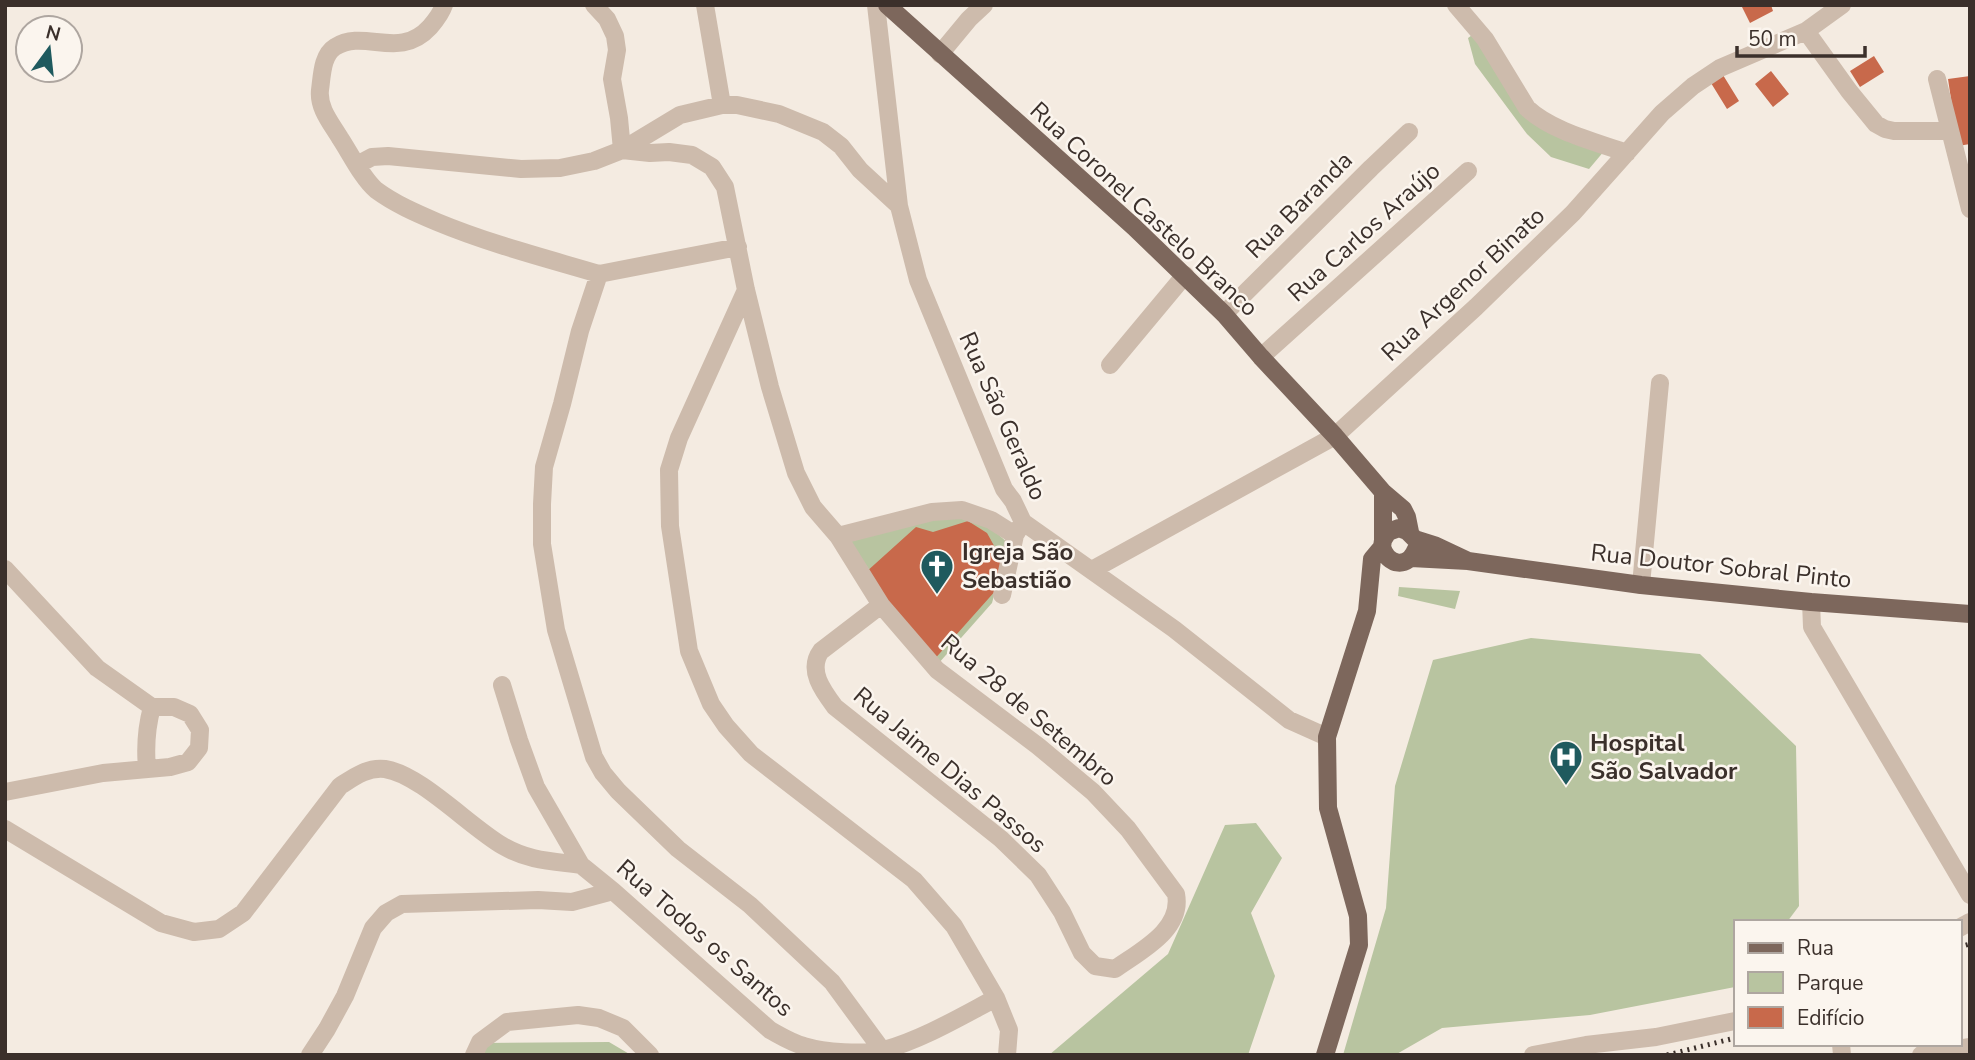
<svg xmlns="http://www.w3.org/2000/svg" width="1975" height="1060" font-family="'Nunito Sans',sans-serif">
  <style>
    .green { fill: #b8c4a0 }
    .building { fill: #c8694b }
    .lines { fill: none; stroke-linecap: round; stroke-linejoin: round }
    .minor { stroke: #cdbbac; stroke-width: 18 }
    .major { stroke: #7d675c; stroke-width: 18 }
    .rail { stroke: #3b302b; stroke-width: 5; stroke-dasharray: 2 5; stroke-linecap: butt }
    .labels { text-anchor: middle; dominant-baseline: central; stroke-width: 5; stroke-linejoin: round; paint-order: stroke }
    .street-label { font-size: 24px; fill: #3b302b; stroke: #fbf5ee }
    .poi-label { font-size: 24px; font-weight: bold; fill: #3b302b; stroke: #fbf5ee; text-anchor: start }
  </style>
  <rect width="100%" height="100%" fill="#f4ebe1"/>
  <path class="green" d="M1475,33L1530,114L1605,150L1589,169L1551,157L1527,134L1475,64L1468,38Z
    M952,513L992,529L1008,543L992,603L938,664L849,542Z
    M1399,587L1460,591L1455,609L1398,596Z
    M1531,638L1700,654L1796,746L1799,906L1787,922H1735V987L1590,1015L1442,1028L1395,1055H1343L1386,908L1395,786L1433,660Z
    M1256,823L1282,858L1251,913L1275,976L1248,1055H1049L1168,954L1225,825Z
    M609,1042L631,1055H485L481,1043Z"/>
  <path class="building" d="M1741,5H1771L1773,11L1750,23Z
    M1874,56L1884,72L1860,87L1850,71Z
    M1771,71L1789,94L1773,107L1755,84Z
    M1723,75L1739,101L1727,109L1711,83Z
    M1970,76V144L1958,146L1948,79Z
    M968,521L987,533L1002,560L997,589L932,662L865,573L916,527L933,532Z"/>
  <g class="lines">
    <path class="minor" d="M444,5C441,14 436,20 430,27C399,61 365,28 335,47C322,55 322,76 320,90C318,108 331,123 340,138C350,153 362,178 376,190C395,204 416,213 437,222C490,244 545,258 599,274
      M594,5L607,19L615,36L617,50L612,79L619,118L622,150
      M705,5L722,105
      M876,5L899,206L918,280L1004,489L1013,501L1023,522L1174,629L1289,720L1327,737
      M1456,5L1485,39L1527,108C1551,131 1596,142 1627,153
      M1806,31L1849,91L1876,124L1885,129L1894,131H1950
      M940,54L969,19L984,5
      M1937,79L1970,209
      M622,150L650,153L669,152L692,155L712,167L725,187L746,290L770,387L796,473L813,507L838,536L881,605L937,670L1038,746L1093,792L1128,829L1176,894C1183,930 1140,951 1115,969L1095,966L1082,953L1062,912L1038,875L1001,839L835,707C823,691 807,670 821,651L881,605
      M357,165L372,157L388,156L521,169L560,168L594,161L622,150L680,115L722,105H737L779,114L823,132L841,146L860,170L899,206
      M738,247L599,274L580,331L562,404L544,467L542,504V544L556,630L594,757L603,773L618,791L678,849L750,905L832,982L882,1050
      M746,290L679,438L669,470L670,526L689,651L711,704L726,726L751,754L914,880L954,926L996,998L1009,1030L1007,1055
      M1224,314L1371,168L1409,132
      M1261,357L1468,171
      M1110,365L1185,275
      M838,536L932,512L962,510L991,520L1015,535L1023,522
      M5,569L97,668L152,707H174L190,714L200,730L199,748L188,762L170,767L103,773L5,792
      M1092,570L1335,436L1476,307L1573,213L1662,113L1693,86L1720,68L1806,31L1842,5
      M1641,585L1660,383
      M1002,595L1015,535
      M1811,602L1812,627L1970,895
      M502,685L519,740L536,787L581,865L613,891L770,1030C781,1036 792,1043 804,1046C824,1052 864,1055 884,1050C923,1039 960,1017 996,998
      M147,768C145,746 146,729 152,707
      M5,829L161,923L194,932L219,929L243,913L340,786C354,777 367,767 385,769C420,774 470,827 503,846C529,861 551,861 581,865
      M1959,928L1970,922
      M1841,1044L1842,1055
      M310,1055L327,1029L345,996L373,928L386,913L402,904L538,900L572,902L613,891
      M474,1055L480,1042L507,1022L578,1015L599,1018L623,1028L650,1055
      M1533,1055L1586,1045L1656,1037L1735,1021
      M1921,1055L1970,1047"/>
    <path class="major" d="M887,5L1134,227L1224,314L1261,357L1335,436L1383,492L1403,509L1407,517L1410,532
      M1383,540V492
      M1382,547C1388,566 1408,569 1416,549
      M1411,558L1468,561L1641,585L1811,602L1970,614
      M1325,1055L1359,945L1358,916L1328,808L1327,737L1367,611L1372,559L1382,547L1383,540L1388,532L1399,528L1407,531L1415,539L1434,545L1468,561"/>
    <path class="rail" d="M1959,947L1970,944
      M1667,1055L1735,1038"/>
  </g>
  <defs>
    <symbol id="church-pin" viewBox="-11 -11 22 30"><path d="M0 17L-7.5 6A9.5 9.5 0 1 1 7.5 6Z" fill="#1f5a5e" stroke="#fbf5ee"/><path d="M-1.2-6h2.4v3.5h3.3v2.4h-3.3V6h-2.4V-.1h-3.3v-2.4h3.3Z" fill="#fff"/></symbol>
    <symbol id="hospital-pin" viewBox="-11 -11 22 30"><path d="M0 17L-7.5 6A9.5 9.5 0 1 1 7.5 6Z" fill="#1f5a5e" stroke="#fbf5ee"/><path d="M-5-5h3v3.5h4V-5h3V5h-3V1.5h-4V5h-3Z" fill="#fff"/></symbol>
  </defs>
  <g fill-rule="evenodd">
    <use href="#church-pin" x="918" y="547" width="38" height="52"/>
    <use href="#hospital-pin" x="1547" y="738" width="38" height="52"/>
  </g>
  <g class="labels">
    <g class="street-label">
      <text transform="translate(1299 205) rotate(-45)">Rua Baranda</text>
      <text transform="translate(1144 209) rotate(43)">Rua Coronel Castelo Branco</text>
      <text transform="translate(1364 232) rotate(-42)">Rua Carlos Araújo</text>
      <text transform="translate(1463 284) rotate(-43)">Rua Argenor Binato</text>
      <text transform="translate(1003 416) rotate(66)">Rua São Geraldo</text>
      <text transform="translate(1721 566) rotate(6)">Rua Doutor Sobral Pinto</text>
      <text transform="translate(1029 710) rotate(40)">Rua 28 de Setembro</text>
      <text transform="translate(950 770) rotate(40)">Rua Jaime Dias Passos</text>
      <text transform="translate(705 938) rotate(41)">Rua Todos os Santos</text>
    </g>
    <g class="poi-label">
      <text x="962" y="552">Igreja São<tspan x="962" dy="28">Sebastião</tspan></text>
      <text x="1590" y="743">Hospital<tspan x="1590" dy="28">São Salvador</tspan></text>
    </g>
  </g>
  <rect width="1975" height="1060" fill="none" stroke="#3b302b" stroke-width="14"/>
  <rect x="1734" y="920" width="228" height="126" fill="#fbf5ee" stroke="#aea6a0" stroke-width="2"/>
  <rect x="1748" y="943" width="35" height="10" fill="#7d675c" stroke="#aea6a0" stroke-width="2"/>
  <text x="1797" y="955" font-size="21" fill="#3b302b">Rua</text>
  <rect x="1748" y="972" width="35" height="21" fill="#b8c4a0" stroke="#aea6a0" stroke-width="2"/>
  <text x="1797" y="990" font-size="21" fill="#3b302b">Parque</text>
  <rect x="1748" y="1007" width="35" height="21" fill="#c8694b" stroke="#aea6a0" stroke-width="2"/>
  <text x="1797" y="1025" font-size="21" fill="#3b302b">Edifício</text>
  <g transform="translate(49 49) rotate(15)"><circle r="33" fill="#fbf5ee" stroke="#aea6a0" stroke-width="2"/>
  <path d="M0-5L12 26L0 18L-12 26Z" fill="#1f5a5e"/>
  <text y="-10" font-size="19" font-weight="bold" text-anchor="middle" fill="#3b302b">N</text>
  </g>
  <path d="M1737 46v10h128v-10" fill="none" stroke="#3b302b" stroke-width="3.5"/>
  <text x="1748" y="46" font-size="21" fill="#3b302b" stroke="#fbf5ee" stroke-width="5" paint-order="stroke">50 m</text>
</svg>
